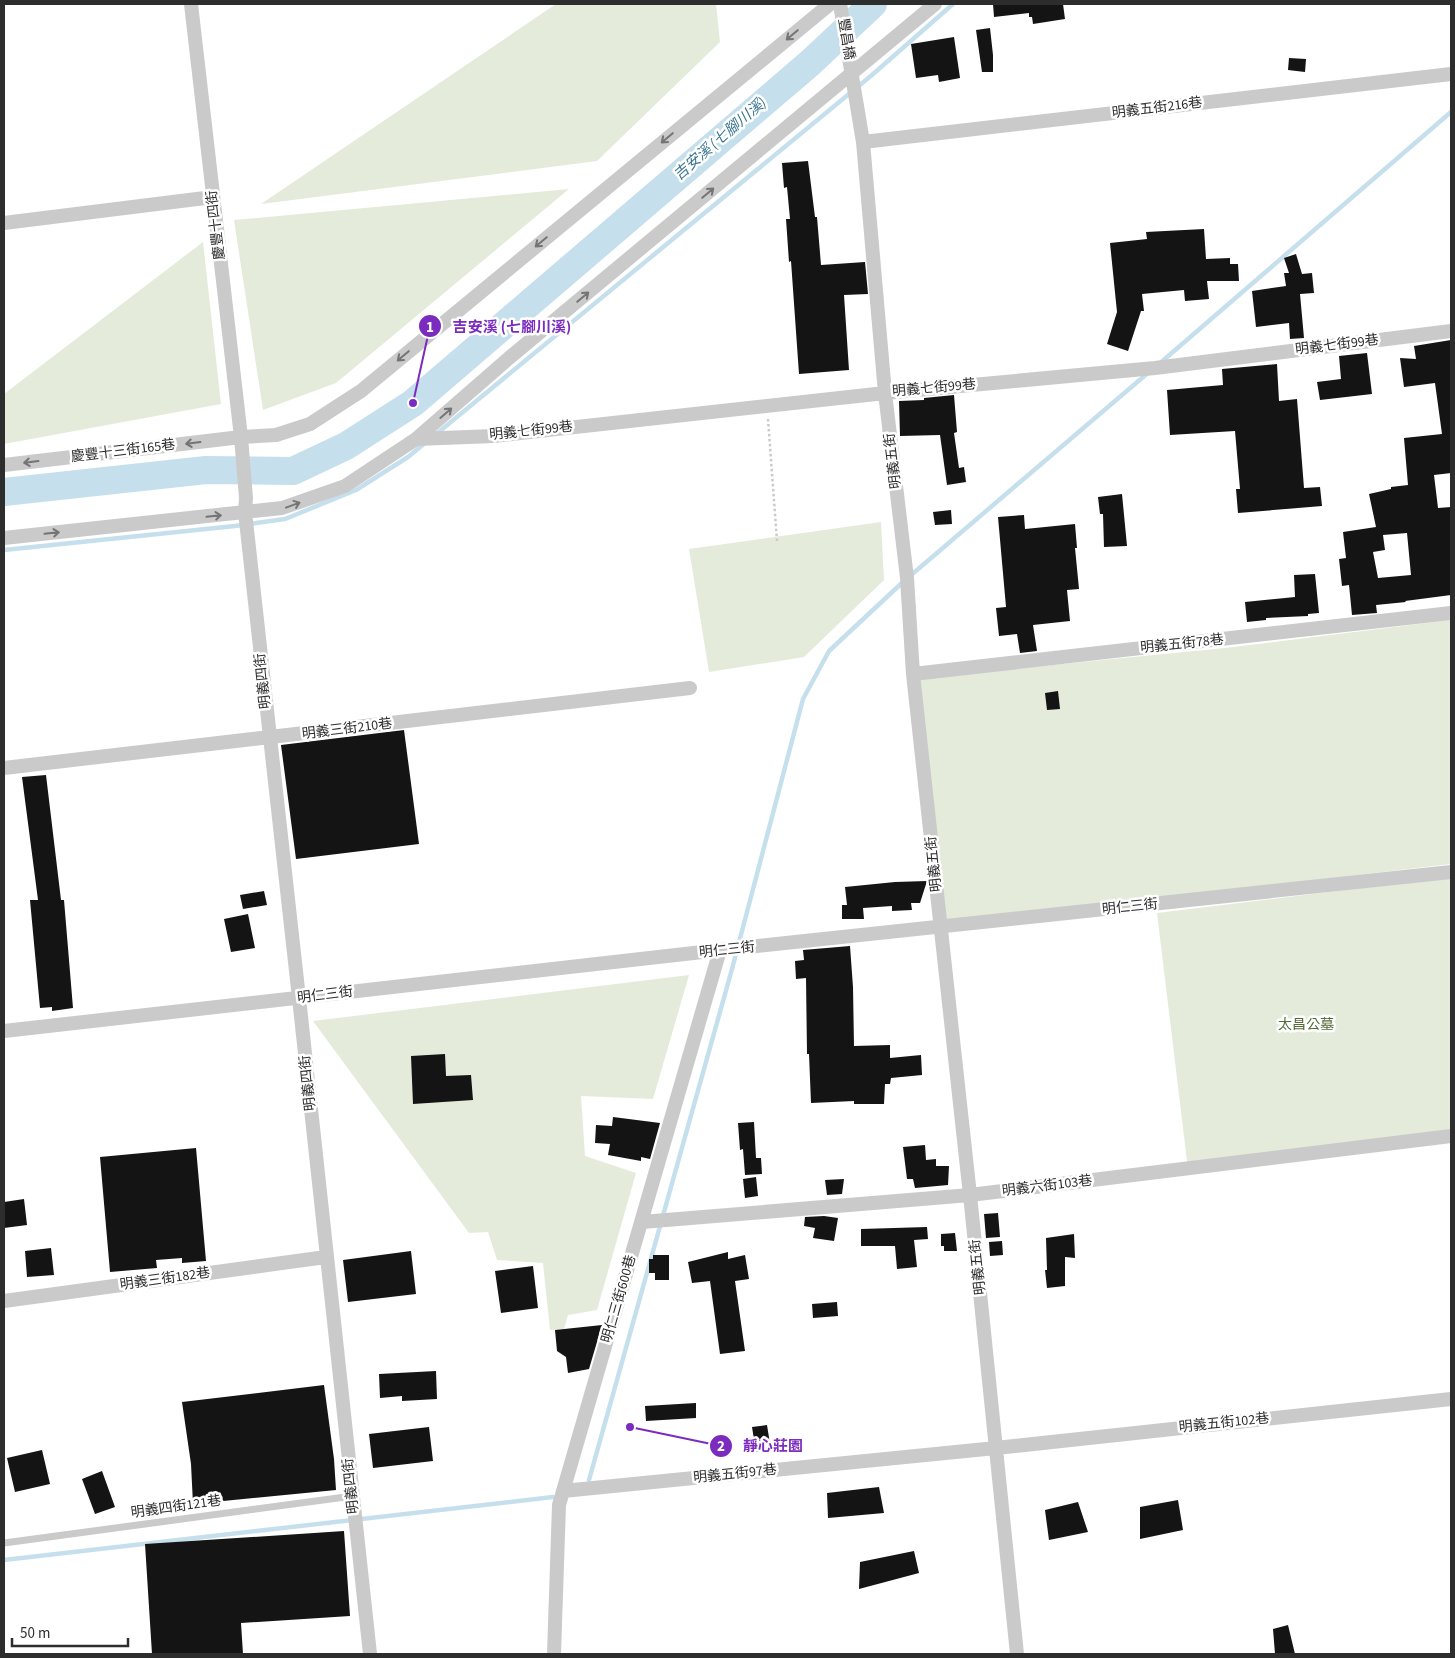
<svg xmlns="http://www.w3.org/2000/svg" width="1455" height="1658" font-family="'Source Sans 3','Noto Sans TC',sans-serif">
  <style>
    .green { fill: #e4ebda }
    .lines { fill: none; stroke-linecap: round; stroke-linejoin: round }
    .stream { stroke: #c5e0ec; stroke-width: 4.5 }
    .river { stroke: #c5e0ec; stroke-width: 28 }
    .building { fill: #141414; fill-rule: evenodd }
    .path { stroke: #cacaca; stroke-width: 2.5; stroke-dasharray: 2.5 2.5; stroke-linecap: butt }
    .service { stroke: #cacaca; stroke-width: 7 }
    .minor { stroke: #cacaca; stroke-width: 14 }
    .oneway { stroke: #747474 }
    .labels { text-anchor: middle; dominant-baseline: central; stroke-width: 5; stroke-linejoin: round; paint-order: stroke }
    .street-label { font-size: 14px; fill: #2d2d2d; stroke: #fff }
    .park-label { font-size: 14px; fill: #546a39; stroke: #fff }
    .water-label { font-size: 15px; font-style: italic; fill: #397591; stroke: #fff }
    .leader { fill: none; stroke: #7b2cbf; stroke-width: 2 }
    .callout-dot { fill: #7b2cbf; stroke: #fff; stroke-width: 2 }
    .mark-label { font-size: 15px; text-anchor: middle; font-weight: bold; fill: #fff }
    .callout-label { font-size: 15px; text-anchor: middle; font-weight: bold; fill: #7b2cbf; stroke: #fff; stroke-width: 5; stroke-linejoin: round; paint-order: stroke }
  </style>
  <rect width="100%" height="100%" fill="#fff"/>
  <path class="green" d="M556,4H716L720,42L597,161L261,204Z
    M569,189L336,383L263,410L234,220Z
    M203,242L221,404L4,444V394Z
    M881,522L884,580L804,657L709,672L689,549Z
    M1451,620V864L946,923L918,678L1225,648Z
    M1451,877V1139L1188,1169L1157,913Z
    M689,975L653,1099L581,1096L585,1156L636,1173L597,1310L568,1315L564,1329L550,1330L543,1263L497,1260L488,1232L469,1233L313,1021Z"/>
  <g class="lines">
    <path class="stream" d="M1159,364L1451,112
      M435,435L872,75L953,4
      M4,550L235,526L285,519L356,490L408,457L425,443
      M910,576L1149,372
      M589,1480L732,969L803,699L829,651L904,581
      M4,1560L553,1497"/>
    <path class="river" d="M4,492L206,470L293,471L346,446L413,403L810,63L873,4"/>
  </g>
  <path class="building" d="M993,4H1063L1065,19L1033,24L1032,17H1029V13L994,17Z
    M990,28L993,55V72H982L976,30Z
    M954,37L960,78L939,82L938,75L916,78L911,44Z
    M1289,58L1306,59L1305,72L1288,70Z
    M808,161L815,217H817L821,265L865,262L868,294L844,295L849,370L799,374L791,261L789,262L786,219H790L787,187L784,188L782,163Z
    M1204,229L1206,259L1230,258V264H1238L1239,281H1207L1209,299L1185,301L1184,290L1142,294L1144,311H1141L1128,351L1107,344L1117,312L1110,243L1147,239L1146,232Z
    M1296,254L1302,274L1312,273L1314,293L1300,294L1304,338L1290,339L1289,323L1256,327L1252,291L1286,286L1284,273H1289L1284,258Z
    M1451,340V473L1434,475L1438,508L1451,507V595L1405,601L1406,602L1376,605L1377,613L1352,615L1349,585L1342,586L1339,559L1346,558L1343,532L1376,527L1369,494L1391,489V487L1408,485L1404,438L1442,434L1435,383L1404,387L1400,358L1416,359L1414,346ZM1407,533L1411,575L1378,578L1373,552L1385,550L1383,535Z
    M1367,353L1372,394L1320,400L1317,382L1341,379L1339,356Z
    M1277,364L1279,401L1297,399L1304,488L1320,487L1322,506L1238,513L1236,489H1240L1235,431L1170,435L1167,390L1223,385L1222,369Z
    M954,395L957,432L954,433L959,468L964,467L966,482L947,485L940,435L900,436L899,401L924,400V398Z
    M1122,494L1127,546L1104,547L1103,514H1100L1098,497Z
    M951,510L952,524L935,525L933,512Z
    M1024,515L1025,529L1075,524L1077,548H1075L1079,589L1067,590L1070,621L1033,625L1037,651L1020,653L1017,634L999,636L996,608L1006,607L998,517Z
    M1315,574L1319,613L1308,614V616L1266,618V620L1247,622L1245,602L1295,597L1294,575Z
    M1058,691L1060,709L1047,710L1045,693Z
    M404,730L419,844L296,859L281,745Z
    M46,775L61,900H64L73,1008L52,1011V1007L40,1008L30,900H38L22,777Z
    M927,881L920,903H911L912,910L892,911V906L863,908L864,919H842V905H847L845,887L895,882Z
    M264,891L267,905L243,909L240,895Z
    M248,914L255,948L231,952L224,919Z
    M850,946L853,987L854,1046L890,1045V1058L921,1055L922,1075L891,1078L890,1084H885L884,1104H854V1101L811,1103L809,1054H807L806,978L796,979L795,961L804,960L803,950Z
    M445,1054L446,1076L471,1075L473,1100L413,1104L411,1056Z
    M613,1117L660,1123L650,1159L641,1157V1161L608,1155L610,1144L595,1143L596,1125L612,1126Z
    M754,1122L756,1158H761L762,1174L745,1175L743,1149L740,1150L738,1123Z
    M925,1145L926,1160L936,1159V1166H949L948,1185L915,1188L913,1179H907L903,1147Z
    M196,1148L206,1261L182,1263V1258L156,1260L157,1268L110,1272L100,1157Z
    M756,1177L758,1196L745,1198L743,1179Z
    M844,1179L842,1194L827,1195L825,1180Z
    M24,1199L27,1225L4,1228V1202Z
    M998,1213L1000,1237L986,1238L984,1214Z
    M824,1216L838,1218L834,1241L813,1238L815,1228L804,1226L805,1217Z
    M927,1227L928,1239L914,1240L917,1267L897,1269L895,1246H861V1229Z
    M955,1233L957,1251H944V1246H941V1234Z
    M1074,1234L1075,1258L1065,1257V1286L1047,1288L1045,1270H1047L1046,1238Z
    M1002,1241L1003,1255L990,1256L989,1242Z
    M51,1248L54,1275L27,1277L25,1251Z
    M411,1251L416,1294L348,1302L343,1260Z
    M728,1252V1259L745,1255L749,1279L735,1281L745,1351L720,1354L710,1281L692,1283L688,1262Z
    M653,1255H669V1280H655V1273H649V1259H653Z
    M533,1266L538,1308L501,1313L495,1271Z
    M837,1302L838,1316L813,1318L812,1304Z
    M602,1325L589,1369L568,1373L566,1357L557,1351L555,1330Z
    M436,1371L437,1399L402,1401V1396L380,1398L379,1374Z
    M324,1385L334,1459L336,1490L193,1504L191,1464L182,1402Z
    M696,1403V1418L646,1421L645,1406Z
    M767,1425L771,1450L756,1452L752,1427Z
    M429,1427L433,1461L373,1468L369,1434Z
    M42,1450L50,1484L15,1492L7,1458Z
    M102,1471L115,1507L95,1514L82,1479Z
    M879,1487L884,1513L828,1518L827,1493Z
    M1178,1500L1183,1530L1140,1539V1507Z
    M1078,1502L1088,1532L1049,1540L1045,1510Z
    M344,1531L350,1616L241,1623L243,1654H152L145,1544Z
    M914,1551L919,1573L859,1589L860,1562Z
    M1288,1625L1295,1654H1275L1273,1629Z"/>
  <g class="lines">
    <path class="path" d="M768,419L777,541"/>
    <path class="service" d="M4,1543L353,1496"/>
    <path class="minor" d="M191,4L241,437L246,498L245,512L299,998L370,1654
      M840,4L863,142L885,393L907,578L913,674L970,1195L1017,1654
      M863,142L1451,74
      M4,223L213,197
      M416,439L494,436L885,393L1155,368L1451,331
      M4,465L241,437L276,435L310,424L361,391L830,4
      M4,538L282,508L345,486L416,439L509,358L935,4
      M913,674L1451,613
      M4,768L690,688
      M4,1031L720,950L1451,872
      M642,1222L970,1195L1451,1136
      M4,1301L326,1257
      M563,1491L996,1448L1451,1399
      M554,1654L559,1505L720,950"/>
  </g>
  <defs><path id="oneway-shaft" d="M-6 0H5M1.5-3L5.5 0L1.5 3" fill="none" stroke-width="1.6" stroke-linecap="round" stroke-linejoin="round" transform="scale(1.25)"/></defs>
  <g class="oneway">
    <use href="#oneway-shaft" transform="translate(792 35) rotate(140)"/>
    <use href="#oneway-shaft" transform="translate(667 138) rotate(140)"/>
    <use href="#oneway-shaft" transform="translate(708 193) rotate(-40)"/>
    <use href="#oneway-shaft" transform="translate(541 242) rotate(140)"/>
    <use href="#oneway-shaft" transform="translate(583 297) rotate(-40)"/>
    <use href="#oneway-shaft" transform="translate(403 356) rotate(140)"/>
    <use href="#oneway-shaft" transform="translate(446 413) rotate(-41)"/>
    <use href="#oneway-shaft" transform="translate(193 443) rotate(173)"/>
    <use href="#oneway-shaft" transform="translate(31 462) rotate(173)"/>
    <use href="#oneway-shaft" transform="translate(293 505) rotate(-20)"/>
    <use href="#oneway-shaft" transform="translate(214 516) rotate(-6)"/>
    <use href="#oneway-shaft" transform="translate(52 533) rotate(-6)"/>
  </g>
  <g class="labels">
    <g class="street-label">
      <text transform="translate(846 39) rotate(81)">豐昌橋</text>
      <text transform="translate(1157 108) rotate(-7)">明義五街216巷</text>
      <text transform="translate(216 225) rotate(-97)">慶豐十四街</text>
      <text transform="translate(1337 345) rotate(-7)">明義七街99巷</text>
      <text transform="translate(934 388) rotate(-5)">明義七街99巷</text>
      <text transform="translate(531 431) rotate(-6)">明義七街99巷</text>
      <text transform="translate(123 451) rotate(-7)">慶豐十三街165巷</text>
      <text transform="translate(893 461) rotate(-97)">明義五街</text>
      <text transform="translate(1182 644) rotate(-6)">明義五街78巷</text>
      <text transform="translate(263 681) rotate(-96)">明義四街</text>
      <text transform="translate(347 729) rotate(-7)">明義三街210巷</text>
      <text transform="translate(934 864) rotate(-96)">明義五街</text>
      <text transform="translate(1130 907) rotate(-6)">明仁三街</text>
      <text transform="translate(727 950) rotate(-6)">明仁三街</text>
      <text transform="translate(325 995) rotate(-7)">明仁三街</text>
      <text transform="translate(308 1083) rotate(-96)">明義四街</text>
      <text transform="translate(1047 1186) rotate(-7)">明義六街103巷</text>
      <text transform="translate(978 1267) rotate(-96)">明義五街</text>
      <text transform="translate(165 1279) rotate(-8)">明義三街182巷</text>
      <text transform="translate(619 1299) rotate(-74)">明仁三街600巷</text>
      <text transform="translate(1224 1423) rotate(-6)">明義五街102巷</text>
      <text transform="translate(735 1474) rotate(-6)">明義五街97巷</text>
      <text transform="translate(351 1486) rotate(-96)">明義四街</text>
      <text transform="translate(176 1507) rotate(-8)">明義四街121巷</text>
    </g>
    <g class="park-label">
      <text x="1306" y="1025">太昌公墓</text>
    </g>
    <g class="water-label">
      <text transform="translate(720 139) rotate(-41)">吉安溪 (七腳川溪)</text>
    </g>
  </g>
  <path class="leader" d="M413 403L430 326M630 1427L721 1446"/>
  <g class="callout-dot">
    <circle cx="413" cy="403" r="5"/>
    <circle cx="630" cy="1427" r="5"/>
    <circle cx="430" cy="326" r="12"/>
    <circle cx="721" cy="1446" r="12"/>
  </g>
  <g class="mark-label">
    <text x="430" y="332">1</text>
    <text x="721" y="1451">2</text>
  </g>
  <g class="callout-label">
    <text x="512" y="332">吉安溪 (七腳川溪)</text>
    <text x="773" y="1451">靜心莊園</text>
  </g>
  <rect width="1455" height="1658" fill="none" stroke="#2d2d2d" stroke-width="10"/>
  <path d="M12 1638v8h116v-8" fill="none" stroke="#2d2d2d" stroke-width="2.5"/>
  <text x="20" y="1638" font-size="15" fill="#2d2d2d" stroke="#ffffff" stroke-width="4" paint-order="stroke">50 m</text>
</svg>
